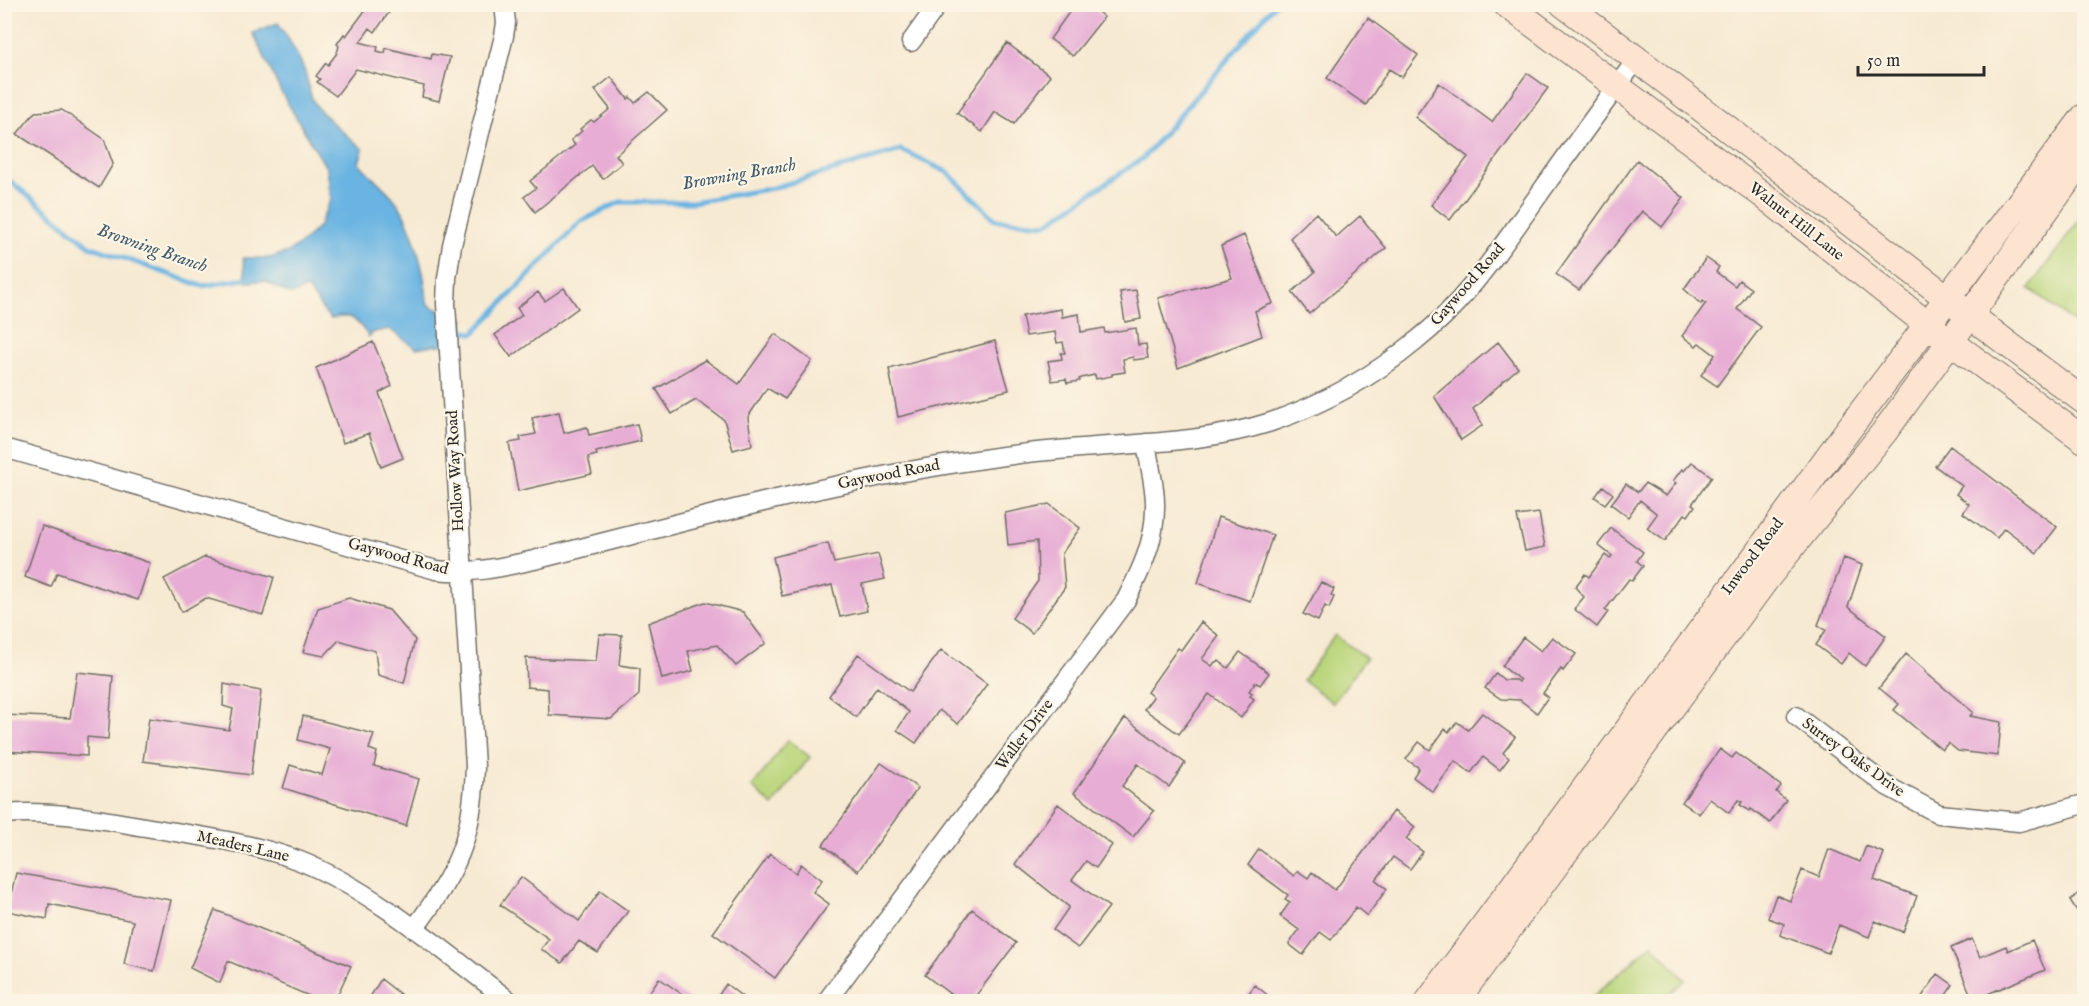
<svg xmlns="http://www.w3.org/2000/svg" width="2089" height="1006" font-family="'IM FELL English',serif">
  <style>
    .green { fill: #bad67c; stroke: #728054; stroke-width: 1.5 }
    .water { fill: #69b4e2; stroke: #4a7086; stroke-width: 1.5 }
    .lines { fill: none; stroke-linecap: round; stroke-linejoin: round }
    .stream { stroke: #69b4e2; stroke-width: 5 }
    .building { fill: #e7add5 }
    .minor-casing { stroke: #726e66; stroke-width: 21 }
    .secondary-casing { stroke: #726e66; stroke-width: 28 }
    .minor { stroke: #fff; stroke-width: 18 }
    .secondary { stroke: #fde4d1; stroke-width: 26 }
    .labels { text-anchor: middle; dominant-baseline: central; stroke-width: 4.5; stroke-linejoin: round; paint-order: stroke }
    .street-label { font-size: 16px; fill: #2b2b2b; stroke: #fcf5e5 }
    .water-label { font-size: 18px; font-style: italic; fill: #415b6b; stroke: #fcf5e5 }
  </style>
  <rect width="100%" height="100%" fill="#fcf5e5"/>
  <filter id="ink" filterUnits="userSpaceOnUse"><feTurbulence type="fractalNoise" baseFrequency=".0167" numOctaves="2"/><feDisplacementMap in="SourceGraphic" scale="12" xChannelSelector="R" yChannelSelector="G"/><feConvolveMatrix kernelMatrix="1 2 1 2 8 2 1 2 1" color-interpolation-filters="sRGB"/></filter>
  <filter id="wash" filterUnits="userSpaceOnUse"><feTurbulence type="fractalNoise" baseFrequency=".008" numOctaves="4" result="noise"/><feDisplacementMap in="SourceGraphic" scale="24" xChannelSelector="R" yChannelSelector="G"/><feGaussianBlur stdDeviation="1.35" result="paint"/><feColorMatrix in="noise" values="0 0 0 0 0 0 0 0 0 0 0 0 0 0 0 0 0 1.4 0 .05"/><feComposite in="paint" operator="in"/></filter>
  <g filter="url(#wash)">
    <rect width="100%" height="100%" fill="#f7ead3"/>
    <path class="green" d="M2084,214V330L2029,288Z
      M1335,635L1366,658L1333,703L1303,680Z
      M788,740L810,757L773,806L752,787Z
      M1652,944L1685,980L1662,1001H1588Z"/>
    <path class="water" d="M278,23C287,36 300,58 305,72C309,83 308,94 315,104C327,121 347,135 363,149L359,163C370,176 385,187 395,200C412,221 426,276 427,303L434,308L464,319L463,346L434,345L416,348L389,329L374,332L369,337C358,321 352,312 331,319C321,310 316,297 306,288L296,293L289,294L265,281L246,282L243,258H270L288,252L303,242L319,226L331,199L327,169L281,92L253,33Z"/>
    <g class="lines">
      <path class="stream" d="M4,180L10,181L90,246L202,286L251,278
        M459,328L473,334L580,222L620,202H693L773,188L901,150L947,172L996,220L1046,224L1143,158L1275,4"/>
    </g>
    <g id="blocks">
      <path class="building" d="M370,4H395L375,32L370,28L360,42L378,47L377,51L385,53L386,48L431,59L432,54L450,57L439,101L422,97L424,86L356,69L336,96L317,82L320,79L316,76L326,63L328,65L337,53L339,46L337,44L344,34L346,36Z
        M1075,4H1088L1104,17L1073,56L1050,39Z
        M1368,18L1418,55L1402,77L1389,69L1366,105L1327,78Z
        M1007,43L1050,76L1014,124L995,112L982,132L957,113Z
        M1527,73L1548,88L1450,220L1431,205L1468,157L1415,117L1439,83L1492,122Z
        M611,77L628,99L630,97L635,103L649,92L667,110L616,155L622,163L603,179L592,166L535,212L524,197L536,188L530,181L575,145L571,140L582,131L580,129L591,120L594,122L610,109L595,90Z
        M62,110L104,139L113,164L99,188L17,134L35,112Z
        M1637,160L1684,198L1662,227L1642,211L1579,290L1556,274Z
        M1316,213L1336,237L1360,216L1386,248L1309,314L1292,292L1315,272L1290,238Z
        M1244,235L1273,303L1255,311L1262,336L1178,368L1158,298L1232,278L1221,246Z
        M1706,258L1719,267L1716,272L1735,286L1739,280L1751,289L1737,309L1761,327L1717,386L1701,375L1715,355L1699,343L1696,346L1682,336L1706,303L1703,301L1701,304L1684,289Z
        M564,288L578,308L511,357L495,335L522,315L517,308L538,292L545,301Z
        M1136,290L1141,319L1125,322L1120,292Z
        M1061,309L1062,317L1079,314L1081,332L1104,328L1105,333L1136,328L1138,345L1146,344L1148,358L1134,360L1133,357L1123,359L1125,372L1112,374V376L1096,379L1095,375L1085,377L1079,379L1080,381L1067,383L1066,379L1052,381L1048,361L1062,359L1061,353H1065L1063,342L1057,343L1055,332L1026,336L1022,316Z
        M775,334L812,361L785,399L767,388L748,417L752,445L733,450L724,420L696,400L672,414L656,389L705,360L739,384Z
        M995,341L1009,390L898,417L889,369Z
        M373,342L392,386L379,393L403,458L381,467L369,433L343,443L316,368Z
        M1498,342L1518,368L1473,409L1483,425L1461,440L1434,396Z
        M559,412L564,433L587,427L589,435L637,424L641,441L596,452L597,455L588,457L592,474L518,491L509,443L521,441L520,437L536,434L532,418Z
        M1950,446L2057,527L2037,553L2004,528L1997,538L1963,513L1969,504L1956,494L1962,486L1935,466Z
        M1692,462L1712,477L1692,504L1695,506L1688,516L1685,514L1665,541L1647,528L1657,514L1640,500L1628,517L1611,504L1626,484L1638,492L1645,483L1666,496L1676,483L1673,481L1682,469L1684,471Z
        M1603,486L1613,494L1605,504L1595,497Z
        M1049,504L1080,528L1062,553L1065,587L1032,633L1012,618L1038,581L1037,541L1008,545L1005,513Z
        M1539,513L1545,547L1525,551L1517,516Z
        M1218,517L1273,535L1250,601L1198,583Z
        M42,526L150,563L138,600L57,573L51,587L25,577Z
        M1611,528L1643,552L1637,561L1643,566L1632,581L1629,579L1605,610L1608,612L1597,627L1574,609L1584,597L1575,587L1585,574L1589,577L1605,555L1610,559L1612,556L1598,545Z
        M828,543L834,563L878,554L885,579L862,584L867,611L840,617L832,585L782,596L773,557Z
        M205,557L274,577L263,615L206,598L182,612L164,579Z
        M1844,558L1862,565L1848,607L1886,636L1865,666L1849,653L1841,664L1816,645L1826,630L1818,625Z
        M1321,582L1334,589L1331,595L1334,597L1329,608L1325,606L1318,621L1303,614Z
        M349,598L389,610L415,640L404,683L378,675L375,651L339,640L324,656L303,652L318,608Z
        M705,602L743,612L766,643L736,666L717,645L688,651L693,671L662,679L648,623Z
        M1201,622L1219,636L1202,659L1212,666L1215,662L1219,661L1228,668L1240,652L1269,673L1260,685L1255,682L1249,691L1252,693L1250,696L1254,699L1241,718L1209,694L1179,734L1144,709L1153,697L1147,692L1178,648L1181,650Z
        M599,634L622,635L619,665L640,668L639,695L611,719L549,715L548,689L527,687L526,658L596,661Z
        M1523,637L1541,651L1552,637L1576,654L1563,671L1561,669L1543,693L1548,697L1537,713L1520,700L1501,699L1485,688L1496,673L1504,680H1516L1519,682L1520,680L1502,666Z
        M941,650L987,684L958,724L939,710L916,743L897,730L909,712L877,687L856,717L829,696L858,654L910,692Z
        M1906,654L1926,671L1925,672L1973,712L1970,716L2001,722L1998,756L1958,751L1948,743L1942,750L1894,710L1899,704L1879,688Z
        M77,672L113,676L108,739L87,737V756L4,751V715L70,718Z
        M224,684L261,691L251,775L143,761L149,718L229,730L233,709L223,706Z
        M1482,713L1515,737L1503,753L1509,758L1500,770L1483,757L1471,773L1455,761L1433,792L1413,777L1419,768L1406,759L1419,742L1430,750L1445,729L1449,732L1457,722L1468,730Z
        M303,716L374,734L369,749L377,752L374,766L419,779L406,826L283,788L290,765L322,775L330,749L298,740Z
        M1125,718L1185,763L1169,787L1138,764L1122,786L1154,811L1133,837L1074,793Z
        M1720,749L1732,758L1736,753L1781,786L1776,792L1786,800L1770,823L1751,809L1750,811L1740,805L1742,802L1738,800L1729,813L1710,799L1699,814L1682,802Z
        M881,763L918,788L858,871L823,845Z
        M1058,804L1112,845L1096,868L1086,861L1072,880L1109,907L1078,948L1053,930L1069,907L1015,864Z
        M1394,811L1415,827L1406,839L1423,852L1410,869L1393,857L1376,880L1387,889L1367,916L1356,907L1331,940L1320,932L1303,955L1289,944L1299,930L1280,916L1290,902L1285,899L1288,895L1248,865L1259,849L1294,876L1298,871L1308,878L1312,872L1335,890Z
        M1866,846L1884,853L1874,880L1917,896L1903,932L1875,921L1869,937L1839,925L1828,953L1780,935L1784,924L1768,918L1776,895L1790,901L1802,870L1819,877L1829,849L1860,862Z
        M770,854L796,873L801,864L822,880L813,892L829,904L775,978L713,933Z
        M16,873L171,900L154,971L124,964L133,921L49,904L47,919L7,911Z
        M521,877L579,921L600,891L628,911L598,953L579,941L562,963L541,949L549,939L500,905Z
        M2084,890V922L2070,900Z
        M972,909L1016,943L971,1002H961L925,975Z
        M215,910L351,966L334,1002H323L228,961L220,983L190,968Z
        M1972,939L1980,957L2006,946L2008,951L2032,940L2045,970L1973,1000L1951,948Z
        M1938,974L1953,985L1941,1002H1918Z
        M659,978L693,1002H643Z
        M381,979L410,1002H367Z
        M726,984L749,1002H714Z
        M1255,985L1270,997L1269,998L1274,1002H1242Z"/>
    </g>
  </g>
  <g filter="url(#ink)">
    <use href="#blocks" fill-opacity="0" stroke="#726e66" stroke-width="1.5"/>
    <g class="lines">
      <defs>
        <path id="minor" d="M911,42L938,4
          M4,448L436,570C473,574 498,568 534,560C658,529 783,494 909,471C955,463 1002,455 1048,451C1122,443 1200,445 1271,422C1323,404 1374,376 1416,341C1462,305 1495,256 1528,210C1564,159 1600,109 1637,59
          M1796,716L1887,786L1939,814L2019,822L2084,804
          M4,814C51,810 99,819 145,827C197,836 250,842 300,861C373,890 447,954 511,1002
          M414,929C457,871 473,840 475,766L446,304L447,278L452,245L504,36L506,23L504,4
          M826,1002L1126,600C1141,570 1155,542 1155,508C1156,487 1149,464 1146,443"/>
        <path id="secondary" d="M1506,4L1763,195L1928,325L2084,440
          M1563,4C1739,134 1909,272 2084,401
          M1428,1002L1839,442L2084,117
          M1455,1002L1767,578L1885,431L2084,158"/>
      </defs>
      <use href="#minor" class="minor-casing"/>
      <use href="#secondary" class="secondary-casing"/>
      <use href="#minor" class="minor"/>
      <use href="#secondary" class="secondary"/>
    </g>
  </g>
  <g class="labels">
    <g class="street-label">
      <text transform="translate(1796 222) rotate(38)">Walnut Hill Lane</text>
      <text transform="translate(1468 285) rotate(-49)">Gaywood Road</text>
      <text transform="translate(456 471) rotate(-93)">Hollow Way Road</text>
      <text transform="translate(889 475) rotate(-11)">Gaywood Road</text>
      <text transform="translate(398 557) rotate(15)">Gaywood Road</text>
      <text transform="translate(1753 557) rotate(-53)">Inwood Road</text>
      <text transform="translate(1025 735) rotate(-53)">Waller Drive</text>
      <text transform="translate(1853 758) rotate(36)">Surrey Oaks Drive</text>
      <text transform="translate(243 847) rotate(13)">Meaders Lane</text>
    </g>
    <g class="water-label">
      <text transform="translate(739 175) rotate(-10)">Browning Branch</text>
      <text transform="translate(152 249) rotate(19)">Browning Branch</text>
    </g>
  </g>
  <rect width="2089" height="1006" fill="none" stroke="#fcf5e5" stroke-width="24"/>
  <path d="M1858 66v9h126v-9" fill="none" stroke="#2b2b2b" stroke-width="3"/>
  <text x="1867" y="66" font-size="18" fill="#2b2b2b" stroke="#fcf5e5" stroke-width="4.5" paint-order="stroke">50 m</text>
</svg>
